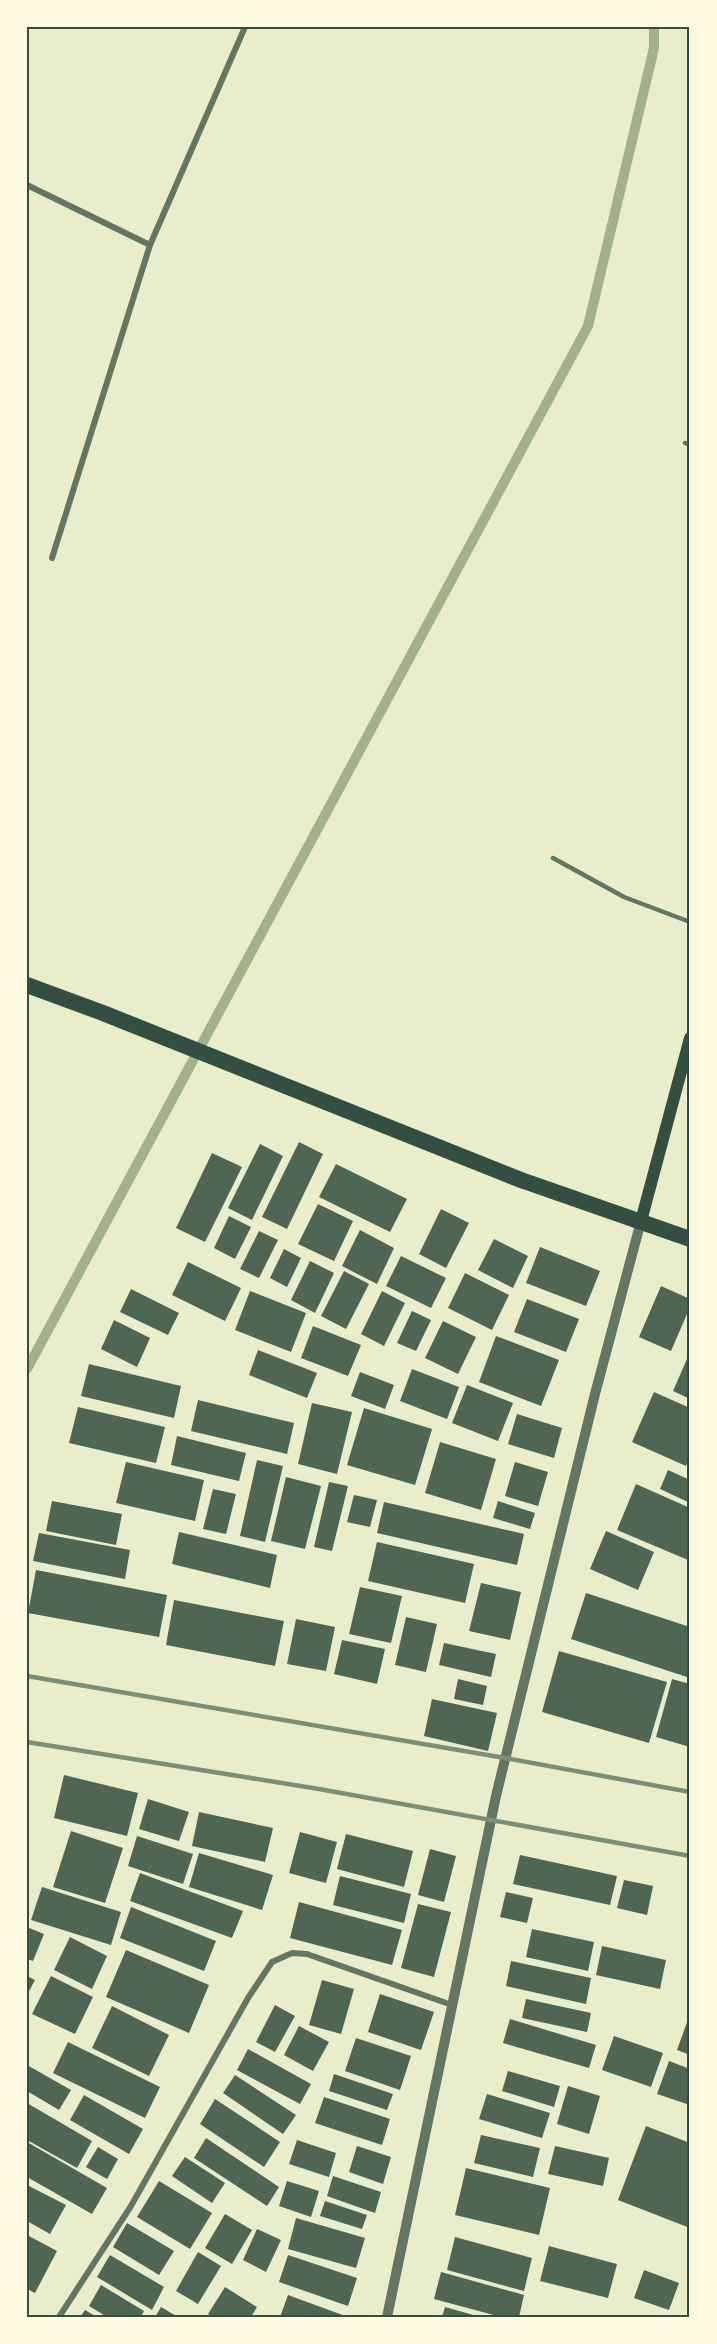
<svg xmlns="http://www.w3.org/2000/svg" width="717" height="2344" font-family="Arial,sans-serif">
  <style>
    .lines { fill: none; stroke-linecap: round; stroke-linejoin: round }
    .stream { stroke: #a3b18a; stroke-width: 10 }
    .building { fill: #4f6655 }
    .service { stroke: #617663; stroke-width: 4.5 }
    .minor { stroke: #617663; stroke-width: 6 }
    .tertiary { stroke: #617663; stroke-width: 10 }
    .secondary { stroke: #344e41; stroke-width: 12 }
    .trunk { stroke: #344e41; stroke-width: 16 }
    .rail { stroke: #7c8e77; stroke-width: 4.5 }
    .neatline { fill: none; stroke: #344e41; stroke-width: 2 }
  </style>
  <rect width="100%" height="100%" fill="#e9edc9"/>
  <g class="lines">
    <path class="stream" d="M27,1369L588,326L654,48V27"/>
  </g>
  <path class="building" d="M299,1142L323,1154L287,1229L262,1217Z
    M260,1144L283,1156L252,1220L228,1208Z
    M212,1153L242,1167L205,1242L176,1228Z
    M336,1164L407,1199L390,1232L319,1197Z
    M318,1204L353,1221L334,1261L298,1244Z
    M441,1209L469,1223L446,1268L419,1254Z
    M229,1216L251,1227L235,1259L214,1248Z
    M360,1230L394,1248L377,1284L342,1266Z
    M259,1231L278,1240L259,1278L240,1269Z
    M494,1239L528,1256L513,1288L478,1270Z
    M540,1247L600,1271L586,1306L526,1283Z
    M284,1249L301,1258L287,1287L270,1278Z
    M401,1256L446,1278L431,1308L386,1286Z
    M310,1261L334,1273L315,1313L291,1300Z
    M188,1262L241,1288L225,1321L172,1295Z
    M344,1271L369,1284L346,1329L321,1316Z
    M465,1273L509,1295L492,1330L448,1308Z
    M661,1286L690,1299V1307L671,1351L639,1337Z
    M131,1289L179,1313L168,1335L120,1312Z
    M250,1291L306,1313L291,1352L235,1330Z
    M382,1291L405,1303L384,1346L361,1334Z
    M527,1299L579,1319L566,1352L514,1332Z
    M412,1311L431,1320L416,1351L397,1343Z
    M114,1320L150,1338L137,1367L101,1349Z
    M443,1321L476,1337L458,1374L425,1358Z
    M313,1326L361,1345L348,1376L301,1358Z
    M496,1336L559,1360L541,1406L479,1382Z
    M258,1350L317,1373L307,1398L249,1375Z
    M690,1352V1399L673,1391Z
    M89,1364L181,1386L174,1418L81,1396Z
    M412,1369L459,1387L447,1419L400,1401Z
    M360,1372L394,1385L385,1409L351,1396Z
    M467,1385L513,1403L498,1441L452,1423Z
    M654,1392L690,1408V1457L686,1466L632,1442Z
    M198,1400L294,1423L287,1454L191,1431Z
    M312,1403L352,1412L337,1474L298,1464Z
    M78,1407L165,1427L156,1463L69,1443Z
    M364,1408L432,1429L415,1485L347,1465Z
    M517,1414L562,1428L554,1458L508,1444Z
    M177,1436L246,1453L239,1481L171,1465Z
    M440,1442L496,1459L481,1510L425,1493Z
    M257,1460L283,1466L265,1542L240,1536Z
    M126,1462L204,1480L195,1521L116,1503Z
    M515,1462L548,1472L538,1506L505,1496Z
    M668,1470L690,1480V1503L660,1489Z
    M286,1477L321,1486L305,1549L271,1541Z
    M329,1482L348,1486L332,1551L314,1547Z
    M636,1484L690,1508L688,1560L617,1530Z
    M213,1489L236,1494L226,1534L203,1529Z
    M354,1495L377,1500L370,1527L347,1522Z
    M52,1501L122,1514L116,1545L46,1531Z
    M498,1501L535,1513L530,1529L493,1518Z
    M384,1502L524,1534L517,1565L377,1533Z
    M606,1531L654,1552L638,1590L590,1569Z
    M179,1532L277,1555L270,1588L172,1564Z
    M39,1533L130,1550L125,1579L33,1561Z
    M377,1542L474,1564L465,1603L368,1581Z
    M36,1570L167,1595L159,1637L28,1613Z
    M481,1583L521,1592L510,1640L469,1631Z
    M360,1587L402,1596L391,1643L349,1634Z
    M586,1593L690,1627V1678L571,1639Z
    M174,1600L284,1621L275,1666L166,1645Z
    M406,1617L437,1624L426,1672L395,1665Z
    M296,1619L335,1627L326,1671L287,1664Z
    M342,1640L385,1649L377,1684L334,1674Z
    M444,1643L496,1654L491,1677L439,1665Z
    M559,1651L667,1682L649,1743L542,1712Z
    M458,1679L487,1686L483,1705L454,1699Z
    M672,1679L690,1684V1747L656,1737Z
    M432,1699L497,1713L488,1751L424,1736Z
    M64,1775L138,1793L127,1836L54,1818Z
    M148,1799L189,1812L179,1841L139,1829Z
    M199,1812L273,1828L265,1862L192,1846Z
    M71,1831L123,1848L105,1903L53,1887Z
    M300,1832L337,1842L326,1883L289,1873Z
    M346,1834L413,1851L404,1887L337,1869Z
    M137,1836L193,1854L183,1884L128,1866Z
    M430,1849L456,1856L444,1902L418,1895Z
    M199,1853L273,1875L262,1910L189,1887Z
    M520,1855L617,1876L610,1905L513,1884Z
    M140,1873L243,1911L232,1938L130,1901Z
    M340,1876L411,1894L404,1923L333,1905Z
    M624,1880L653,1886L647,1915L617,1908Z
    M42,1887L121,1912L111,1945L31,1920Z
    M506,1892L533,1898L527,1923L500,1917Z
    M299,1902L402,1930L392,1965L290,1938Z
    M418,1904L451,1912L434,1977L401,1968Z
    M131,1907L216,1941L204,1971L120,1938Z
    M27,1927L44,1934L33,1961L27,1959Z
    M532,1929L594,1942L588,1971L526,1957Z
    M70,1937L107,1956L92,1989L54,1970Z
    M602,1946L666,1960L660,1989L596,1975Z
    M126,1950L209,1985L189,2033L106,1997Z
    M511,1961L591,1978L586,2004L506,1986Z
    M27,1976L35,1980L27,1995Z
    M51,1976L93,1997L75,2034L32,2014Z
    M322,1980L354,1989L341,2034L309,2025Z
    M380,1994L434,2012L421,2050L368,2032Z
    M526,1999L591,2013L587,2032L522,2018Z
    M275,2005L295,2016L275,2052L256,2042Z
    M112,2006L169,2035L149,2076L92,2048Z
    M690,2014V2055L677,2050Z
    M510,2019L596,2045L589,2068L503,2043Z
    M299,2026L329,2042L313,2071L284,2055Z
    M614,2036L663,2053L651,2087L602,2070Z
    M356,2038L411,2056L400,2090L345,2071Z
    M68,2042L160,2087L145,2118L53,2073Z
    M248,2049L311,2084L300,2104L237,2070Z
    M669,2061L690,2069V2105L657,2094Z
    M27,2065L71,2090L59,2110L27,2091Z
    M508,2071L560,2086L554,2107L502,2091Z
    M334,2074L393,2094L387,2110L329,2091Z
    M235,2075L296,2115L283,2134L223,2093Z
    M568,2086L600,2096L589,2134L557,2124Z
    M487,2094L550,2113L542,2138L479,2119Z
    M84,2095L143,2129L129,2154L70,2120Z
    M324,2097L390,2119L382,2145L315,2123Z
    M215,2099L280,2142L264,2167L200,2124Z
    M27,2103L92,2141L77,2168L27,2140Z
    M646,2126L690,2143V2228L618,2200Z
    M481,2135L540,2148L533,2177L474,2163Z
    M206,2138L279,2187L267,2206L194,2158Z
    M297,2140L336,2153L329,2177L289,2164Z
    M27,2142L107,2188L92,2214L27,2177Z
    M357,2146L391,2157L383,2184L349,2172Z
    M555,2146L609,2158L603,2186L548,2174Z
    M98,2147L118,2159L107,2179L86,2167Z
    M185,2157L225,2183L212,2203L172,2176Z
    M466,2168L550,2188L539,2235L455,2215Z
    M333,2176L381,2192L375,2213L327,2196Z
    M159,2181L212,2213L190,2249L137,2217Z
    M287,2181L319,2191L311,2217L279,2206Z
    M27,2185L66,2205L50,2234L27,2221Z
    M325,2201L367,2215L362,2229L320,2216Z
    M225,2214L252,2230L232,2264L205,2248Z
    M296,2218L365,2238L356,2268L288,2249Z
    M127,2223L174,2251L159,2275L113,2247Z
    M257,2229L281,2240L266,2272L243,2260Z
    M27,2235L57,2251L35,2293L27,2289Z
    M455,2237L532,2258L524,2291L447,2270Z
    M549,2246L617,2264L608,2298L540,2281Z
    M198,2252L221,2266L198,2304L176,2291Z
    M110,2255L164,2287L152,2310L97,2277Z
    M288,2255L357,2278L348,2306L279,2282Z
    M644,2270L679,2283L669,2310L634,2298Z
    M441,2272L524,2295L519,2317H501L434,2299Z
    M101,2285L144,2311L141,2317H107L89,2306Z
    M225,2287L257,2307L251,2317H213L208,2314Z
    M288,2295L348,2317H280Z
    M161,2307L178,2317H155Z
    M445,2307L477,2316V2317H442Z
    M85,2310L97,2317H80Z"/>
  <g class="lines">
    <path class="service" d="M685,443L690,445
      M553,858L624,897L690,922"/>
    <path class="minor" d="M27,185L150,245
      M52,558L150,245L245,27
      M59,2317L131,2206L248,1998L272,1962L292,1953L307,1954L452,2005"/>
    <path class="tertiary" d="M387,2317L496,1796L595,1394L641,1221"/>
    <path class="secondary" d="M641,1221L690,1038"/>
    <path class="trunk" d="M27,985L103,1013L521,1180L690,1239"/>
    <path class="rail" d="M27,1676L505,1758L690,1792
      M27,1742L319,1789L690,1856"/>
  </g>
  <rect width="717" height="2344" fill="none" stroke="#fefae0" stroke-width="57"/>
  <rect x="28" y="28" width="660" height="2288" class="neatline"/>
</svg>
